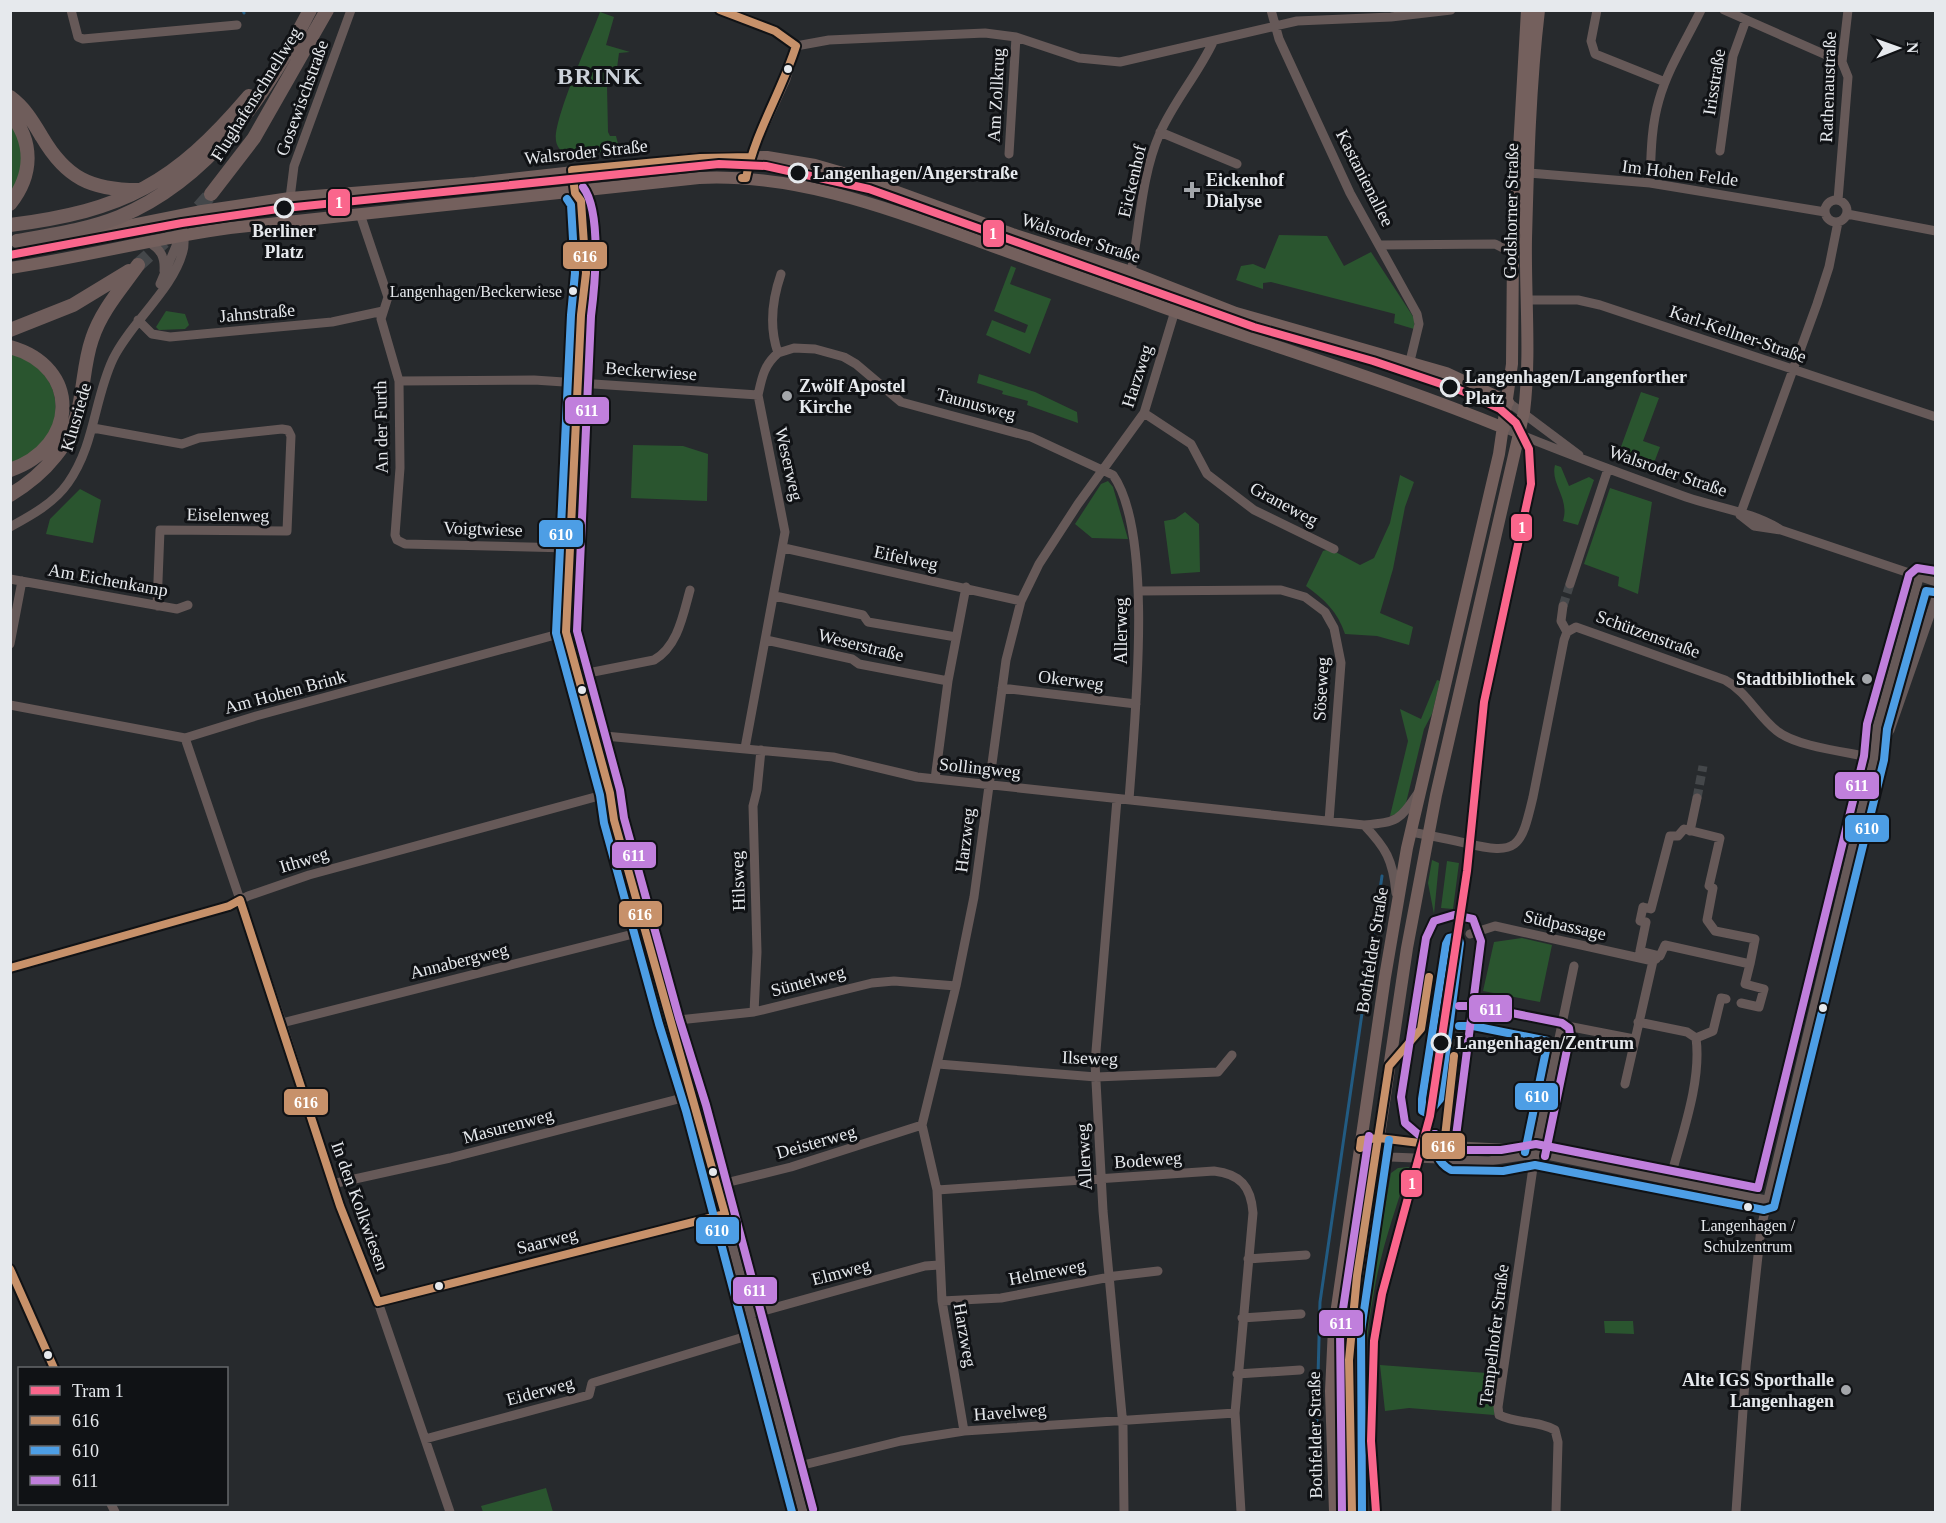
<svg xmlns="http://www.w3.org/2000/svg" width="1946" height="1523" font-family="Georgia,serif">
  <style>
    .green { fill: #2a552f }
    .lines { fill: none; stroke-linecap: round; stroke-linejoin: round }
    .stream { stroke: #225b82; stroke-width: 3 }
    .minor-tunnel { stroke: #44474a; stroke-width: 9; stroke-dasharray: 9 4.5; stroke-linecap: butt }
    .highway-tunnel { stroke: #44474a; stroke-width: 14; stroke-dasharray: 14 7; stroke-linecap: butt }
    .minor { stroke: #665958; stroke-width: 9 }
    .major { stroke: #74605d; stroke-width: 12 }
    .highway { stroke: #6f5d5b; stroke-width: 14 }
    .bus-1-casing { stroke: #101215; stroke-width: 12 }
    .bus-2-casing { stroke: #101215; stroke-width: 12 }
    .bus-3-casing { stroke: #101215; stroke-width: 12 }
    .bus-1 { stroke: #c7916a; stroke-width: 8 }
    .bus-2 { stroke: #4d9ee5; stroke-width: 8 }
    .bus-3 { stroke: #c07fdc; stroke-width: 8 }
    .tram-1-casing { stroke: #101215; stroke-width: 12 }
    .tram-1 { stroke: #fa668c; stroke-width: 8 }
    .bus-dot { fill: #e6e9ed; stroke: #101215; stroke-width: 2 }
    .stop-dot { fill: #101215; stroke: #e6e9ed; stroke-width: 3 }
    .poi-dot { fill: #a3a6aa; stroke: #101215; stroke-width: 2 }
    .labels { text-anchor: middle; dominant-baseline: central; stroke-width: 6; stroke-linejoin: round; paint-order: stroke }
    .bus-label { font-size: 16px; fill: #e6e9ed; stroke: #101215; text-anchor: end }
    .street-label { font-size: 18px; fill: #e6e9ed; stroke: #101215 }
    .stop-label { font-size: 18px; font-weight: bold; fill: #e6e9ed; stroke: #101215; text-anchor: start }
    .poi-label { font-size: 18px; font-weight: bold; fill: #e6e9ed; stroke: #101215; text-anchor: start }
    .district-label { font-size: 24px; font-weight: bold; letter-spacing: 1.5px; fill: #ccd2da; stroke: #101215 }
    .line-badge { stroke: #101215; stroke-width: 2 }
    .badge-label { font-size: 16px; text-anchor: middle; font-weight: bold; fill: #fff }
  </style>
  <rect width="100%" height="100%" fill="#272a2d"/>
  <path class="green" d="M600,12L614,17L606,45L630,52L619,53L617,68L619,80L609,81L607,86L608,132L610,136H616L619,148L571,159C565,154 557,149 556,141C553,119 591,37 600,12Z
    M11,121L25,156L11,199Z
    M1279,235L1327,236L1344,266L1371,252L1414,318V329L1394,323L1395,314L1271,282L1263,283V289L1236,280L1241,266L1253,264L1265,269Z
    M1011,266L1016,268L1010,284L1051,299L1030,354L986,335L992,320L1025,333L1028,325L994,311Z
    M166,311L185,314L189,325L185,329L159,330L156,327Z
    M11,354C39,362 60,385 55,416C54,424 51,435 45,442C36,451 21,458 11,466Z
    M979,374L1035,392L1077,412L1078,423L1027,405L1028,401L1002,394L1003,391L977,383Z
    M1641,392L1659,398L1643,441L1660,447L1652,468L1618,455Z
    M633,445L683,446L708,454L707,501L631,498Z
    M1555,465L1561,467L1569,486L1589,477L1594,480L1578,525L1563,521C1570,498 1550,484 1555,465Z
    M1400,475L1414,482L1405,507L1393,569L1380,613L1413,627L1409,645L1377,636L1345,634C1338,612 1324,599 1306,586L1323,551L1330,549L1360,565L1374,558L1390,523Z
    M1108,481L1113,487L1128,539L1092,538L1075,524L1101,484Z
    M1610,488L1652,502L1638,594L1618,586L1619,577L1584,564Z
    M80,489L101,500L93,543L46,534L50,519Z
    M1185,512L1199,524L1200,572L1171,574L1164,521L1175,519Z
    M1437,680L1440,681L1432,714L1424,729L1406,803L1400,813L1390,816L1408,741L1400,709L1421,719Z
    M1432,860L1439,863L1434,914L1428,883Z
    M1447,861L1459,863L1453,909L1441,908Z
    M1522,938L1552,945L1540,1002L1483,991L1494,942Z
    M1409,1167C1396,1208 1381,1249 1374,1292C1360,1365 1363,1439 1368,1512H1364L1360,1412L1362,1343L1369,1275L1378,1248L1391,1173L1398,1168Z
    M1604,1321H1633L1634,1334L1605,1333Z
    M1380,1365L1500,1374L1494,1415L1409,1408L1385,1411Z
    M546,1488L553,1512H483L481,1506Z"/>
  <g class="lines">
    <path class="stream" d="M243,10L244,13
      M1316,1451L1320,1302L1382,876"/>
    <path class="minor-tunnel" d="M1563,606L1570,584
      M1697,798L1703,766"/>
    <path class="highway-tunnel" d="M138,265L188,220L211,194"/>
    <path class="minor" d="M71,10L78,37L83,39L237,25
      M719,10L775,31L796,46
      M1271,10L1279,39L1350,193L1417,314L1419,324L1410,361
      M1597,10L1591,41L1595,54L1665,82
      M1724,10L1842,62
      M796,46L829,40L985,33L1016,37L1079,58L1120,62L1297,21L1391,17L1451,10
      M1160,132L1237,164
      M1720,151L1733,56L1746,20
      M1009,154L1016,37
      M572,170L575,193L581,201L586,273L581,315L566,632L610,793L614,820L669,1021L696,1108L803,1512
      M1529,173L1650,183L1825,212
      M746,178L750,157L786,79L796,46
      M1650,183C1651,155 1651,127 1659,100C1668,68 1687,39 1701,10
      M575,193L570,202L580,303
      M290,198L294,166L351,10
      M1838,200L1848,77L1842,62L1848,10
      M1825 211a11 11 0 1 1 22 0a11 11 0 1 1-22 0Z
      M360,214L388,297L381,319L399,381L400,468L395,535L397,540L405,544L569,548
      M1847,214L1936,231
      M148,242C161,249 165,257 164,271
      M1381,245L1495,244L1513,253
      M1131,272C1140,226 1141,176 1160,133C1174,101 1198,74 1213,42
      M160,284L176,246L178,232
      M1527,300H1578L1600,305L1936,417
      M138,320L152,334L170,337L332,322L383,311
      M778,353L794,348L815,349L844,357L856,364L901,402L1031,437L1113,475C1155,535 1134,726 1129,800
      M399,381L534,380L758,395
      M1508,402L1579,455
      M1144,413L1191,444L1207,474L1254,510L1334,549
      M93,428L182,444L199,438L282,429L288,430L291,436L287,531L160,530L157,606
      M1504,428C1564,453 1624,475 1686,497C1718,508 1753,512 1781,530
      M1740,515L1817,304L1829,267L1838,222
      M1740,515L1754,526L1781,530L1936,582
      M10,527C32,515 54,503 68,483C95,445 94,399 113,359C131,322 173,290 183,251C186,240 182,227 180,215
      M784,548L1021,601
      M10,579L177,609L188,605
      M1570,584L1608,469
      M1138,591L1281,590L1305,597L1325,612L1334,628L1341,663L1329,821
      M775,596L863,615L868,622L956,637
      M1563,606L1561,621L1567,632
      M766,640L852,659L859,664L948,681
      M10,644L22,581
      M578,675L654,660C678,646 683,615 690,590
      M1002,688L1136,704
      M10,705L185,738L256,716L566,632
      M594,735L833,757L917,777L1364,825C1398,822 1399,821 1418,793
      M185,738L282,1023L340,1206L378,1302L450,1512
      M745,748L785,532L758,395C762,377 764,365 778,353C769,327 772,300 781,274
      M1876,753L1890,730L1936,598
      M935,779L948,681L966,587
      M1117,799L1095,1063L1103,1211L1123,1426L1124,1512
      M1364,825C1386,848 1393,860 1396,893
      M1684,829L1720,838L1709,886L1713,888L1707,920L1715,931L1755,939L1750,964L1665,945L1660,956L1640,951L1646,922L1640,921L1643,907L1651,909L1670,836H1678Z
      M1690,831L1697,798
      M1410,832C1429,835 1447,839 1465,843C1518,856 1521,848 1533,797L1564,640L1567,632L1576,627L1725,680C1747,692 1757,715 1777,731C1797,747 1848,752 1874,758
      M1470,934L1495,926L1653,961
      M10,968L229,906L248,896L309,875L610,793
      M1741,1003L1759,1007L1764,989L1745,984L1750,964
      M754,1012L757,952L753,806L757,790L761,750
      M669,1021L754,1012L872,983L894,981L956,986
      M1638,1022L1687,1032L1696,1038
      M282,1023L645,931
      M1562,1025L1634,1039
      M1696,1038L1713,1031L1721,998L1726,999
      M938,1064L1096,1077L1218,1072L1232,1055
      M1625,1084L1653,961L1656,959
      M1361,1140L1379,1138L1424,1144L1517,1149L1766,1200
      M1361,1140L1376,1153L1390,1157L1489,1161L1535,1154
      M1670,1180C1681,1137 1702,1082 1696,1038
      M332,1184L450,1158L690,1096
      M717,1185L791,1167L922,1125
      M937,1190L1214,1171C1240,1174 1251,1186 1253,1213L1235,1413L1241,1512
      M1248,1259L1306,1255
      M10,1268L54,1368
      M942,1301L1001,1298L1115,1276L1158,1271
      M378,1302L725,1214
      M752,1314L925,1266L939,1265
      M1242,1318L1301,1314
      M1237,1374L1300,1370
      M964,1431L942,1301L937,1190L922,1125L956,986L974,897L1006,660L1021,601L1039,564L1078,504L1144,413L1181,291
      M425,1439L589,1395L592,1383L757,1333
      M791,1468L901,1441L964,1431L1235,1413
      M111,1504L115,1512
      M1556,1512L1558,1442L1555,1430C1538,1420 1517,1424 1499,1415L1498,1407L1535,1154L1574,966
      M1736,1512L1746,1366L1761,1228L1874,758L1877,727L1919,578"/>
    <path class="major" d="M57,240L202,211L290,198L475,183L700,158L767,157L815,165L853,176L1012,234L1131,272L1236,313L1446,373L1508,402
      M10,268C84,257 156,238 230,228L699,178C798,173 892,210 984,243C1040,264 1097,283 1154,304C1270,346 1389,381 1504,428
      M1335,1512L1331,1391L1334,1328L1385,977L1407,848L1499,454L1512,364L1513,253L1527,10
      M1352,1512L1350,1330L1407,948L1436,795L1524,412C1531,354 1525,297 1526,239C1528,163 1530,86 1539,10"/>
    <path class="highway" d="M10,97C25,108 33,122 42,137C66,178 91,190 138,190
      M10,113C34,142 33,175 10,204
      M211,194L254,138L327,10
      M10,225C125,210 174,184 249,96
      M17,241C51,235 87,230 119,217C210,179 266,95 310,10
      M10,330L73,305L129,271
      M10,347C82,367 78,447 10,470
      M10,495C45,474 73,443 80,402C84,381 85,359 92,339C101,311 121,289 138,265"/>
    <defs>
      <path id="bus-1" d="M720,10L775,31L796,46
        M742,178H746C755,132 782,91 796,46
        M240,900L340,1206L378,1302
        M10,968L229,906L240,900
        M1360,1148L1361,1140L1379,1138L1444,1146L1454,1056
        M725,1214L614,820L610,793L566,632L581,315L586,273L581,201L575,193L572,170L700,158L750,157
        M10,1269L54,1368
        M378,1302L725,1214
        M1352,1512L1349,1360L1357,1276L1389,1066L1421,1029L1429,977"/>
      <path id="bus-2" d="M567,199L571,205L575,273L571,315L556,633L600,795L604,823L659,1024L686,1111L792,1512
        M1459,1026H1473L1548,1041L1525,1152
        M1440,1099L1428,1114L1422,1111V1099L1446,944L1449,938L1458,936L1460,943L1440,1099
        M1435,1134C1433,1148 1437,1163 1451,1170L1503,1171L1535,1165L1764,1210L1774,1207L1884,760L1887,729L1926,591L1934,592
        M1362,1512L1361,1331L1389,1140"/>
      <path id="bus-3" d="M583,187C602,212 595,285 591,316L577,631L620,790L624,818L679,1018L706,1105L813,1509
        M1459,1006H1476L1562,1023L1569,1028L1570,1035L1545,1156
        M1435,1134L1419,1135L1405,1123L1401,1097L1426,938L1434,921L1454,915L1473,919L1481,941L1455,1144L1459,1150H1501L1536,1144L1758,1188L1864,756L1867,724L1909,575L1917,568L1936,571
        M1342,1512L1340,1329L1369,1136"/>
    </defs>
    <use href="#bus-1" class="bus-1-casing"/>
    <use href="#bus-2" class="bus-2-casing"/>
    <use href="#bus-3" class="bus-3-casing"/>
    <use href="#bus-1" class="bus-1"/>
    <use href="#bus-2" class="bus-2"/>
    <use href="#bus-3" class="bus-3"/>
    <defs>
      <path id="tram-1" d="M10,255L182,223L285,208L719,164L766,166L869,189L1254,327L1373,361L1462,391L1500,409L1516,423L1529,449L1531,484L1484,702L1467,871L1430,1116L1382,1294L1374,1341L1371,1441L1376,1512"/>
    </defs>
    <use href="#tram-1" class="tram-1-casing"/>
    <use href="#tram-1" class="tram-1"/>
  </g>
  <g class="bus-dot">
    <circle cx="788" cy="69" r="5"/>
    <circle cx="573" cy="291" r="5"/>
    <circle cx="582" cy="690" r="5"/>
    <circle cx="1823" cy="1008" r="5"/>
    <circle cx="713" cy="1172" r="5"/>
    <circle cx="1748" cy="1207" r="5"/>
    <circle cx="439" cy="1286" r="5"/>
    <circle cx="48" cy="1355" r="5"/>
  </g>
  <g class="stop-dot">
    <circle cx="798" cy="173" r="9"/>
    <circle cx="284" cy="208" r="9"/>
    <circle cx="1450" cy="387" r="9"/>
    <circle cx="1441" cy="1043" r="9"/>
  </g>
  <g class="poi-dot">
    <path d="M1189 181h6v6h6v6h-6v6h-6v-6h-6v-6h6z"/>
    <circle cx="787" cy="396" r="6"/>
    <circle cx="1867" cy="679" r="6"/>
    <circle cx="1846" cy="1390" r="6"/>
  </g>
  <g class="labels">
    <g class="bus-label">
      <text x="562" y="291">Langenhagen/Beckerwiese</text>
      <text x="1748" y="1225" text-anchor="middle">Langenhagen /<tspan x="1748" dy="21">Schulzentrum</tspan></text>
    </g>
    <g class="street-label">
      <text transform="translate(1714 82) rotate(-81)">Irisstraße</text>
      <text transform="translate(1828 87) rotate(-88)">Rathenaustraße</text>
      <text transform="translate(256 94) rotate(-58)">Flughafenschnellweg</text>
      <text transform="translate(996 95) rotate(-87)">Am Zollkrug</text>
      <text transform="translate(302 98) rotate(-70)">Gosewischstraße</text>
      <text transform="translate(586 152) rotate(-6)">Walsroder Straße</text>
      <text transform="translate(1680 173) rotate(7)">Im Hohen Felde</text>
      <text transform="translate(1365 178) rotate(63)">Kastanienallee</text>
      <text transform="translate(1132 181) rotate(-77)">Eickenhof</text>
      <text transform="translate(1511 211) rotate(-89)">Godshorner Straße</text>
      <text transform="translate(1081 238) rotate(18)">Walsroder Straße</text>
      <text transform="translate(257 313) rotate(-5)">Jahnstraße</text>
      <text transform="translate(1738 334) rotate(19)">Karl-Kellner-Straße</text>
      <text transform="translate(651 371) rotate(4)">Beckerwiese</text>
      <text transform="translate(1137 376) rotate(-72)">Harzweg</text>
      <text transform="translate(976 404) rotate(15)">Taunusweg</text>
      <text transform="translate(76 417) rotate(-74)">Klusriede</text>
      <text transform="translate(381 427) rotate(-91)">An der Furth</text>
      <text transform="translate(789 464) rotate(77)">Weserweg</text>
      <text transform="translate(1668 471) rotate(19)">Walsroder Straße</text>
      <text transform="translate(1284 504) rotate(28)">Graneweg</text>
      <text transform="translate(228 515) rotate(1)">Eiselenweg</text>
      <text transform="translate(483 529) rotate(2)">Voigtwiese</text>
      <text transform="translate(906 558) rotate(12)">Eifelweg</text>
      <text transform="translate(108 580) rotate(10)">Am Eichenkamp</text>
      <text transform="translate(1121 631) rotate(-90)">Allerweg</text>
      <text transform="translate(1648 634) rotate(20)">Schützenstraße</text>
      <text transform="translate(861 645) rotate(14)">Weserstraße</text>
      <text transform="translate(1071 680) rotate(7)">Okerweg</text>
      <text transform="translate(1321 689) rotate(-87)">Söseweg</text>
      <text transform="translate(285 692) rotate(-15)">Am Hohen Brink</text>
      <text transform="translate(980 768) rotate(6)">Sollingweg</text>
      <text transform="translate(965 840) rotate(-83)">Harzweg</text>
      <text transform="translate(304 860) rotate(-17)">Ithweg</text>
      <text transform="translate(738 881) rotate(-92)">Hilsweg</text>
      <text transform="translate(1565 925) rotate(13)">Südpassage</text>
      <text transform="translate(1372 950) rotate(-81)">Bothfelder Straße</text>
      <text transform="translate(459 961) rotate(-14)">Annabergweg</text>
      <text transform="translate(808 981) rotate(-15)">Süntelweg</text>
      <text transform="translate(1090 1058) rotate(2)">Ilseweg</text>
      <text transform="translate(508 1126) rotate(-15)">Masurenweg</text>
      <text transform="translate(816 1142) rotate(-16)">Deisterweg</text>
      <text transform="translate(1084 1157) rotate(-93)">Allerweg</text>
      <text transform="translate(1148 1160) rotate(-4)">Bodeweg</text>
      <text transform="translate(360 1206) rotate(70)">In den Kolkwiesen</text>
      <text transform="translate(547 1241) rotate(-14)">Saarweg</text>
      <text transform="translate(841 1272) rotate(-15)">Elmweg</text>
      <text transform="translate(1047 1272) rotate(-11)">Helmeweg</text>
      <text transform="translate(965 1335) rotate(80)">Harzweg</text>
      <text transform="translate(1494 1335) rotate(-83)">Tempelhofer Straße</text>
      <text transform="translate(540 1391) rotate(-15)">Eiderweg</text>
      <text transform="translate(1010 1412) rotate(-4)">Havelweg</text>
      <text transform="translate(1315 1435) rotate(-91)">Bothfelder Straße</text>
    </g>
    <g class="stop-label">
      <text x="813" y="173">Langenhagen/Angerstraße</text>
      <text x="284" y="231" text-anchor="middle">Berliner<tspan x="284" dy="21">Platz</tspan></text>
      <text x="1465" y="377">Langenhagen/Langenforther<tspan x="1465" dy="21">Platz</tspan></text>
      <text x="1456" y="1043">Langenhagen/Zentrum</text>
    </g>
    <g class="poi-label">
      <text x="1206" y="180">Eickenhof<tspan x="1206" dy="21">Dialyse</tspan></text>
      <text x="799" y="386">Zwölf Apostel<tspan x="799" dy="21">Kirche</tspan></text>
      <text x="1855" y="679" text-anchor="end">Stadtbibliothek</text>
      <text x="1834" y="1380" text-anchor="end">Alte IGS Sporthalle<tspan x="1834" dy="21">Langenhagen</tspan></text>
    </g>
    <g class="district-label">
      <text x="600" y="76">BRINK</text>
    </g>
  </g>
  <g class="line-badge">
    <rect x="327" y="188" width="24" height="29" rx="6" fill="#fa668c"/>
    <rect x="982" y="219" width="23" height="29" rx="6" fill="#fa668c"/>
    <rect x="562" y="241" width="46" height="29" rx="6" fill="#c7916a"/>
    <rect x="564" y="396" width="46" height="29" rx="6" fill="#c07fdc"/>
    <rect x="1510" y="513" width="23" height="29" rx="6" fill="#fa668c"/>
    <rect x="538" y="519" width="46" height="29" rx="6" fill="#4d9ee5"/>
    <rect x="1834" y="771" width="46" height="29" rx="6" fill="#c07fdc"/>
    <rect x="1844" y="814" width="46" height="29" rx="6" fill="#4d9ee5"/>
    <rect x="611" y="841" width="46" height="28" rx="6" fill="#c07fdc"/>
    <rect x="618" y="900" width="45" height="28" rx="6" fill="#c7916a"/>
    <rect x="1468" y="994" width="45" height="29" rx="6" fill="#c07fdc"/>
    <rect x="1514" y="1082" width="45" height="29" rx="6" fill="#4d9ee5"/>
    <rect x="283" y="1088" width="46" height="28" rx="6" fill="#c7916a"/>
    <rect x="1421" y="1132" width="45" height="28" rx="6" fill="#c7916a"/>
    <rect x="1400" y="1169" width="23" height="29" rx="6" fill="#fa668c"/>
    <rect x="695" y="1216" width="45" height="29" rx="6" fill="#4d9ee5"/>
    <rect x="732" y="1276" width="46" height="29" rx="6" fill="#c07fdc"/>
    <rect x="1318" y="1309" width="46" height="28" rx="6" fill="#c07fdc"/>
  </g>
  <g class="badge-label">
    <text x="339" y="208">1</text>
    <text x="993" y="239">1</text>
    <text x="585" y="262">616</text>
    <text x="587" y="416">611</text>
    <text x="1522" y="533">1</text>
    <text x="561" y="540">610</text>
    <text x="1857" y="791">611</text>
    <text x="1867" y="834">610</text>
    <text x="634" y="861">611</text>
    <text x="640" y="920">616</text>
    <text x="1491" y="1015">611</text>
    <text x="1537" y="1102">610</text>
    <text x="306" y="1108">616</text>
    <text x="1443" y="1152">616</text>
    <text x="1412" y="1189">1</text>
    <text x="717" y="1236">610</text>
    <text x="755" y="1296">611</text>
    <text x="1341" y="1329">611</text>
  </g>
  <rect width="1946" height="1523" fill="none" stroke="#e6e9ed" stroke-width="24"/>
  <rect x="18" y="1367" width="210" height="138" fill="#101215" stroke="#66686b" stroke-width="1.5"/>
  <rect x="30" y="1386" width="30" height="9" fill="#fa668c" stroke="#66686b" stroke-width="1.5"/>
  <text x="72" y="1397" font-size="18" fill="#e6e9ed">Tram 1</text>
  <rect x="30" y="1416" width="30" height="9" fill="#c7916a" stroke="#66686b" stroke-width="1.5"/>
  <text x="72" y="1427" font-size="18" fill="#e6e9ed">616</text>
  <rect x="30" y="1446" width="30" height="9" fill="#4d9ee5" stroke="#66686b" stroke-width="1.5"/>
  <text x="72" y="1457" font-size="18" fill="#e6e9ed">610</text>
  <rect x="30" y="1476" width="30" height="9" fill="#c07fdc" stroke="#66686b" stroke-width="1.5"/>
  <text x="72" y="1487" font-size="18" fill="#e6e9ed">611</text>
  <g transform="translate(1898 48) rotate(89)" stroke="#101215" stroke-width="4.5" paint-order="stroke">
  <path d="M0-4.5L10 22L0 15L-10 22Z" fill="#e6e9ed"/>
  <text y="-9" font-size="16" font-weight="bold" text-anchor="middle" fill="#e6e9ed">N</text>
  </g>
</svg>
